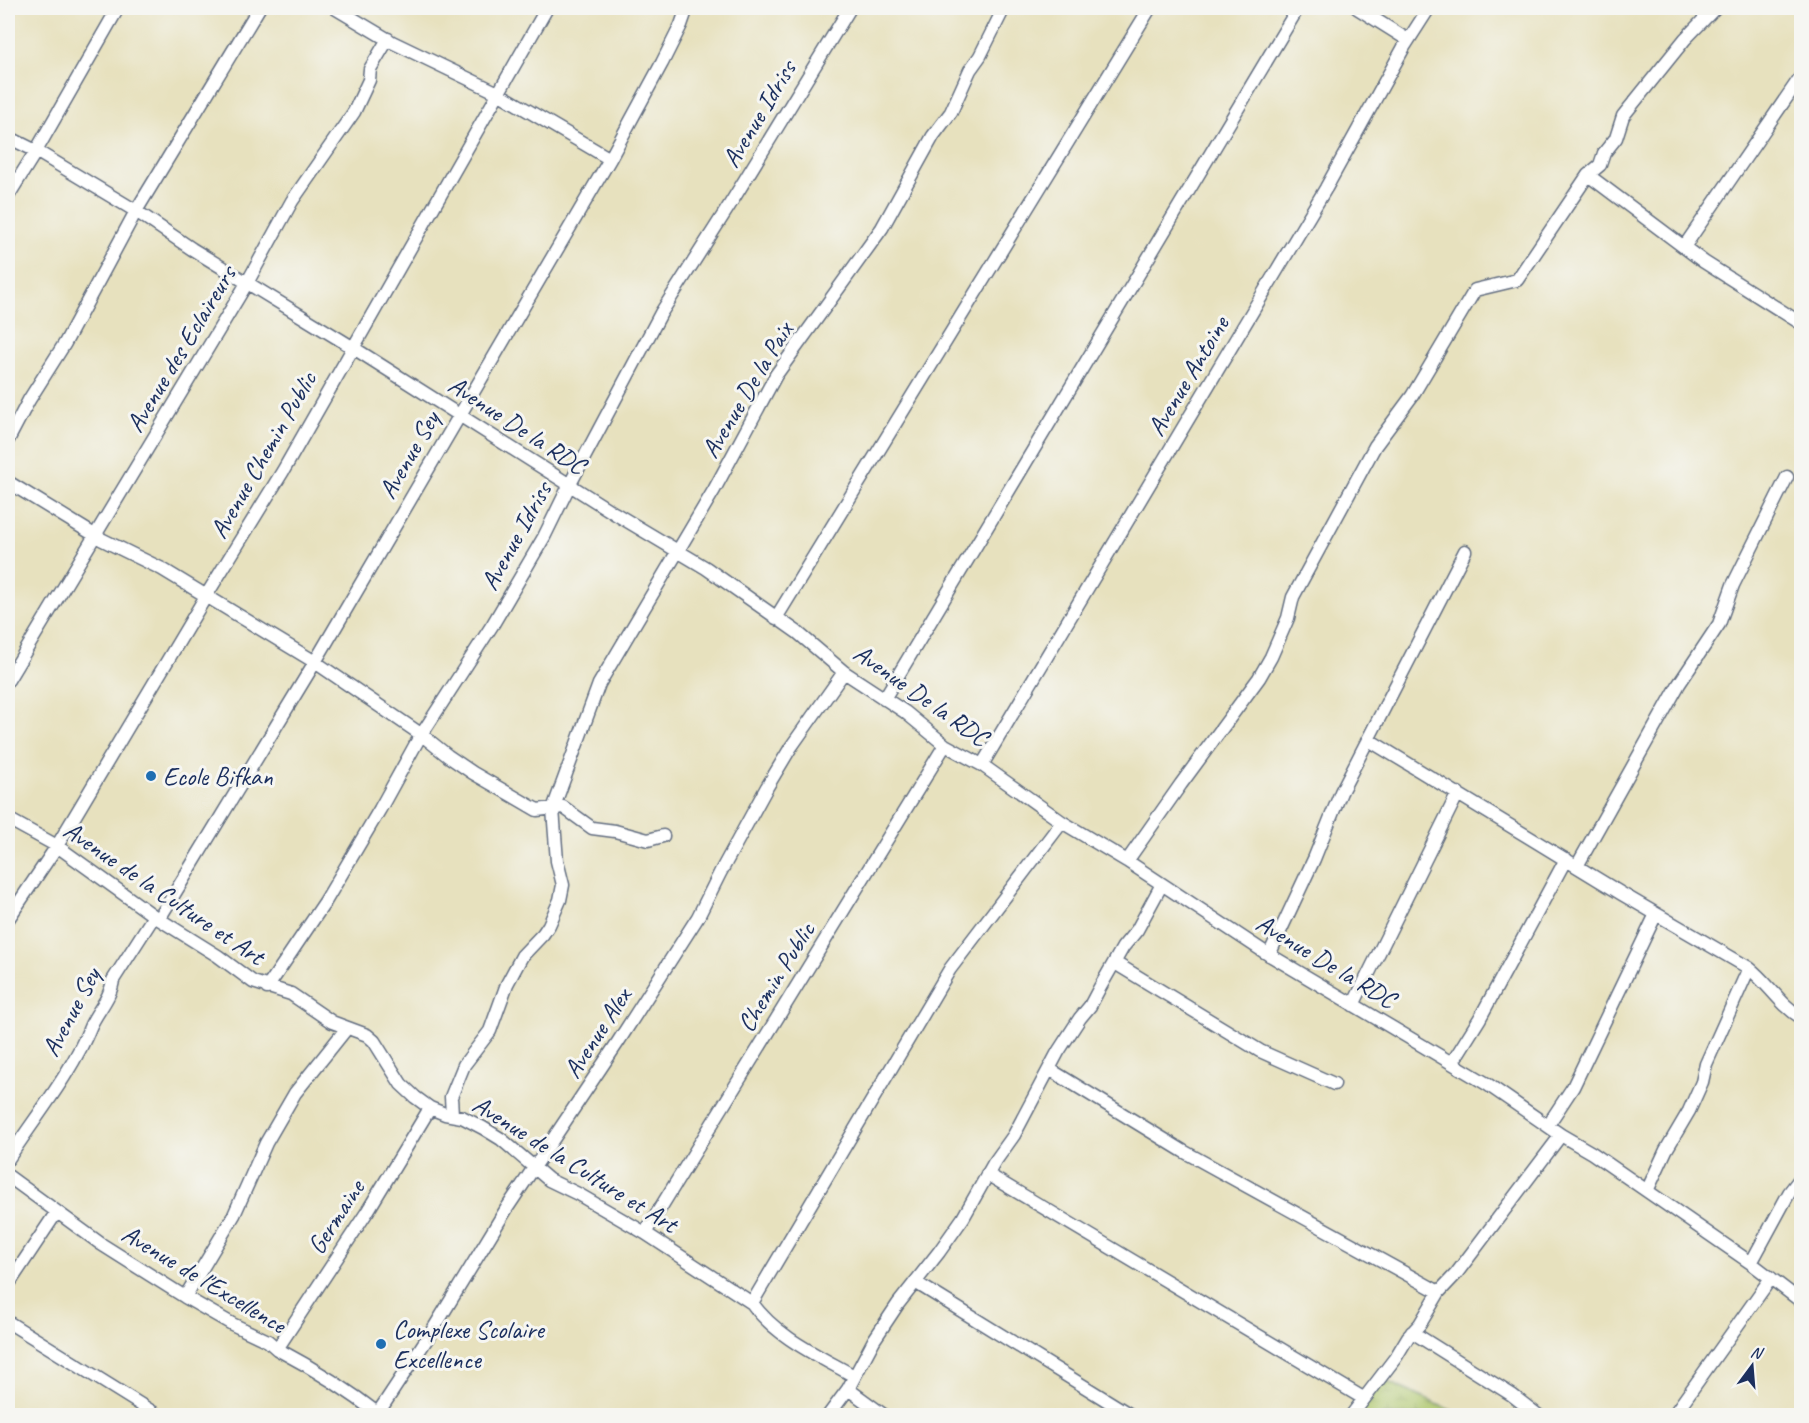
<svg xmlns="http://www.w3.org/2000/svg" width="1809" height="1423" font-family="Caveat,sans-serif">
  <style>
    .wetland { fill: url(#wetland-marsh); stroke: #647a64; stroke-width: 1.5 }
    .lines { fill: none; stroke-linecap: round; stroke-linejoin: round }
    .minor-casing { stroke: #626d80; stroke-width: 15 }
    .minor { stroke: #fff; stroke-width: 12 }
    .poi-dot { fill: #1f6fb2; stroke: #f6f6f2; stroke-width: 2 }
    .labels { text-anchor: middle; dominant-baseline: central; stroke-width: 6; stroke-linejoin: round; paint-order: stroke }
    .street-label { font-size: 26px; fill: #1b2f5e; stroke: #f6f6f2 }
    .poi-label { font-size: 26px; fill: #1b2f5e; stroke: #f6f6f2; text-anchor: start }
  </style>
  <defs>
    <pattern id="wetland-marsh" width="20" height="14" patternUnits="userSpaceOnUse" patternTransform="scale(1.5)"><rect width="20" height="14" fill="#adc66b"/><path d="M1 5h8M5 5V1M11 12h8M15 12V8" fill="none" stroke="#94aa5f"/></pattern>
  </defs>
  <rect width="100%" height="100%" fill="#f6f6f2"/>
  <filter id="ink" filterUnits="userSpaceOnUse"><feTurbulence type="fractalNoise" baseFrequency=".0167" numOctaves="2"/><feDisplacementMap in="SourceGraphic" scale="12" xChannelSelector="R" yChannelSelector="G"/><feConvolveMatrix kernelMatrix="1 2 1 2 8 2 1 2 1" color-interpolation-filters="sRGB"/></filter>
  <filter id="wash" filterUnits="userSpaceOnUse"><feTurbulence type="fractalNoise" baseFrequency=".008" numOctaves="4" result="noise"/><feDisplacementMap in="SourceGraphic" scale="24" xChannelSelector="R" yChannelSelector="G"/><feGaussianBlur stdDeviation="1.35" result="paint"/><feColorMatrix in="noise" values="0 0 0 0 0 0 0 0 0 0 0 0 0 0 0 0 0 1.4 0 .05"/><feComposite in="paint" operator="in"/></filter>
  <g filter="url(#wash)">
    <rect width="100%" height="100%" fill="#e7e1be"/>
    <path class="wetland" d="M1379,1378L1461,1415L1350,1416Z"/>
  </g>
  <g filter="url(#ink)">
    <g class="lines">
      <defs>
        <path id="minor" d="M335,8L392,42L498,93L610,159
          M1357,8L1408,40
          M8,137L36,151L136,211L192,249L352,347L614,513L706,568L797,632L844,672L905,712L945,745L982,765L1062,822L1127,861L1263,951L1487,1084L1561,1135L1592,1153L1647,1191L1751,1263L1802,1302
          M1588,175L1704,262L1802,324
          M8,196L36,151L118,8
          M1684,247L1802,75
          M8,440L29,400L65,343L136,211L259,8
          M8,482L101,539L162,569L315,662L422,735L448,756L473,773L537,810L563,807L592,828L615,831L648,840L663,836
          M776,618L1150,8
          M8,680L247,283L292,201L354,112L369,80L370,69L388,39
          M884,699L1298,8
          M1369,740L1622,894L1749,968C1768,983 1780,1005 1802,1018
          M982,765L1326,188L1404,47L1429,8
          M8,819L57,846L154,916L218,956L253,982L291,994L332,1022L367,1035L374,1041L401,1084L415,1097L430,1108L445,1114L462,1117L483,1128L501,1139L549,1180L578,1194L645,1233L752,1303C776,1337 819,1356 854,1376
          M1127,861L1181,784L1259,678L1271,657L1288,618L1293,597L1375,446L1412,396L1475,290L1517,280L1588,175L1600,165L1604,153L1616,138L1623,116L1685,39L1715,8
          M1577,866L1679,684L1719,624L1733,585L1787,477
          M8,919L57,846L206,596L283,471L547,8
          M159,919L315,662L610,159L662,63L681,25L687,8
          M1269,955L1314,859L1341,792L1465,551
          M1115,963L1260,1051L1334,1084
          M267,988L325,902L380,809L418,740L493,624L544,537L569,486L661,313L729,206L850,8
          M1353,1005L1458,793
          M1452,1063L1480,1018L1566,859
          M1049,1069L1183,1151L1439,1292
          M452,1114L451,1097L464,1065L490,1031L507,984L522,956L543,934L549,925L560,900L563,885L557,861L553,809L599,684L714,490L776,375L882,228L933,136L951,112L970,70L980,56L1004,8
          M1548,1125L1573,1087L1656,914
          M8,1159C36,1116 72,1073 91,1025C98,1010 111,997 113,980L154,916
          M987,1174L1363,1398
          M8,1176L101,1244L185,1297L232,1324L268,1341L277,1349C315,1369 348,1390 381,1416
          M1647,1191L1666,1150L1689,1111L1702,1082L1706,1064L1749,968
          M645,1233L945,745
          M1751,1263L1789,1193L1802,1176
          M915,1282L1132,1416
          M8,1285L56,1213
          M185,1297L234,1215L266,1143L295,1093L347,1028
          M752,1303L950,969L1062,822
          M8,1322L159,1416
          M1412,1332L1512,1395L1539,1416
          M277,1349L367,1212L430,1108
          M848,1389L885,1416
          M378,1413L434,1328L507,1208L618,1042L698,917L720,873L767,787L791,747L844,672
          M828,1416L848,1389L874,1340L898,1304L939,1252L963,1218L994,1163L1014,1135L1058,1052L1080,1018L1090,1006L1099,989L1123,947L1137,930L1162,884
          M1351,1416L1396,1357L1408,1337L1420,1324L1439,1292L1456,1274L1561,1135
          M1673,1416L1771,1278"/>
      </defs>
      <use href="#minor" class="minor-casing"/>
      <use href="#minor" class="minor"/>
    </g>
  </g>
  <g class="poi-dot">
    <circle cx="151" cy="776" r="6"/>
    <circle cx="381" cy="1344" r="6"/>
  </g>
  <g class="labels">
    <g class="street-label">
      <text transform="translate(759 114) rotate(-59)">Avenue Idriss</text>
      <text transform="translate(181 349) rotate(-59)">Avenue des Eclaireurs</text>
      <text transform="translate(1188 376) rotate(-59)">Avenue Antoine</text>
      <text transform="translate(747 390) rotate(-59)">Avenue De la Paix</text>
      <text transform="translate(517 425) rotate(33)">Avenue De la RDC</text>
      <text transform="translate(263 455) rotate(-60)">Avenue Chemin Public</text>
      <text transform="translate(409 455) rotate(-60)">Avenue Sey</text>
      <text transform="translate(516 536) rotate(-61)">Avenue Idriss</text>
      <text transform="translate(921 695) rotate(35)">Avenue De la RDC</text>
      <text transform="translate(164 893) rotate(34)">Avenue de la Culture et Art</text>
      <text transform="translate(1326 961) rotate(31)">Avenue De la RDC</text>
      <text transform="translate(776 977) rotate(-58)">Chemin Public</text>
      <text transform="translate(71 1012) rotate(-62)">Avenue Sey</text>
      <text transform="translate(597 1033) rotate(-57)">Avenue Alex</text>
      <text transform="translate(575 1164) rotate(32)">Avenue de la Culture et Art</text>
      <text transform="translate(336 1217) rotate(-57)">Germaine</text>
      <text transform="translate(204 1279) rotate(31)">Avenue de l'Excellence</text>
    </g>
    <g class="poi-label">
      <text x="163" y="776">Ecole Bifkan</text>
      <text x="393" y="1329">Complexe Scolaire<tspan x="393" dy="30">Excellence</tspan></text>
    </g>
  </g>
  <rect width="1809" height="1423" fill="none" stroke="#f6f6f2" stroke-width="30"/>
  <g transform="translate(1752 1366) rotate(16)" stroke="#f6f6f2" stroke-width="4.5" paint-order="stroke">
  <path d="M0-4.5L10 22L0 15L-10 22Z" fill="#1b2f5e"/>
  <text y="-9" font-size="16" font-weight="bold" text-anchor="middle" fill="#1b2f5e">N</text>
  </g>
</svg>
